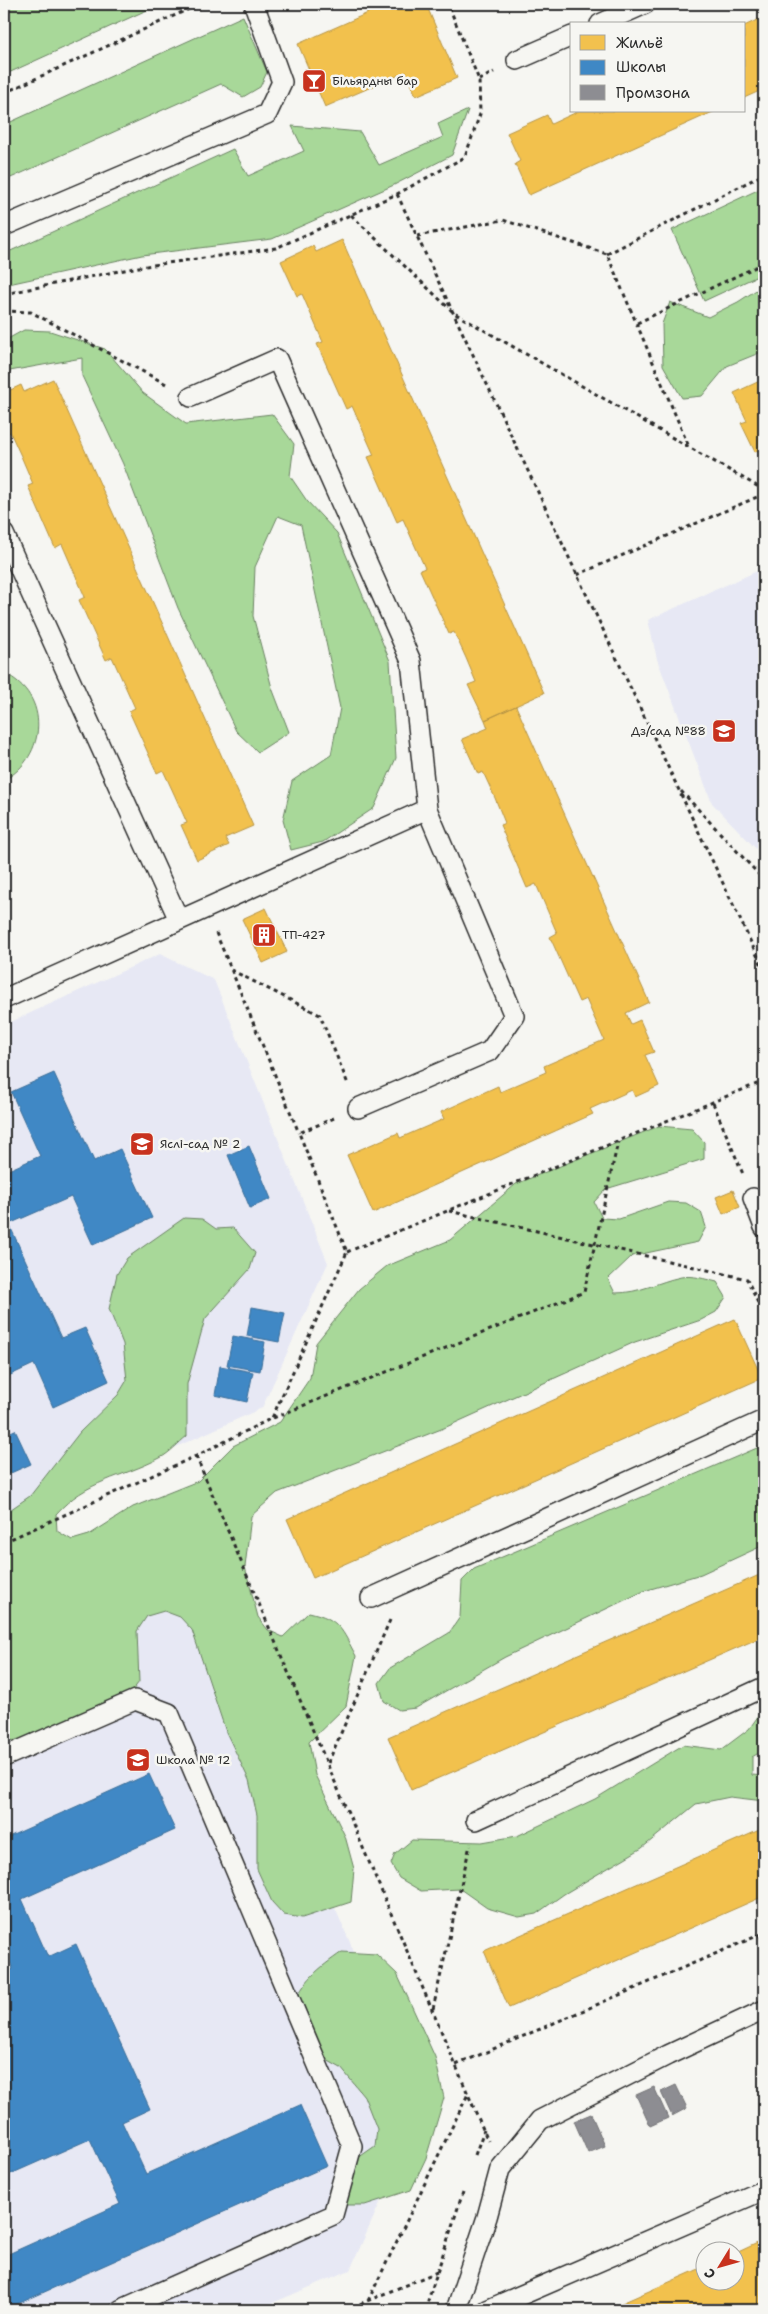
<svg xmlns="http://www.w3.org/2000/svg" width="768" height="2314" font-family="'Shantell Sans',sans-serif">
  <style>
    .built { fill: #e7e8f4 }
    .green { fill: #a8d899; stroke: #6a8262 }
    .homes { fill: #f2c14e; stroke: #b69444 }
    .schools { fill: #3f88c5; stroke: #396c97 }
    .industry { fill: #8d8d92; stroke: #707073 }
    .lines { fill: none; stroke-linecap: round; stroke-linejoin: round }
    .lane-casing { stroke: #2b2b2b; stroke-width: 22 }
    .path { stroke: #2b2b2b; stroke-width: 3; stroke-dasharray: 4 4; stroke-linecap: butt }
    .lane { stroke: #f6f6f2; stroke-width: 19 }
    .labels { text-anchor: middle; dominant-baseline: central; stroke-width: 5; stroke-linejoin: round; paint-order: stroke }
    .poi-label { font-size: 12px; fill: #2b2b2b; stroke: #f6f6f2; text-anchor: start }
  </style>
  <rect width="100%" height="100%" fill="#f6f6f2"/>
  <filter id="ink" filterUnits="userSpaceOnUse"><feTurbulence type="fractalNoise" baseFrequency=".02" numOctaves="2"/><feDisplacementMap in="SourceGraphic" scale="10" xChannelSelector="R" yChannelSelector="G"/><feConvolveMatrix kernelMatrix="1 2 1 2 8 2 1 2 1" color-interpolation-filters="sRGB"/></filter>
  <g filter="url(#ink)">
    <path class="built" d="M764,568V857L712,803L657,659L648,620Z
      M160,954L214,980L328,1263L262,1408L4,1525V1025Z
      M164,1513L422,2109L350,2270L256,2310H4V1586Z"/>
    <path class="green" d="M18,4H160L4,75V10Z
      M243,16L267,72L260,87L243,97L221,84L4,181V125Z
      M468,110L452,155L394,185L272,239L142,255L4,285V254L233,149L248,176L304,151L292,126L360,132L379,165L443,137L438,124Z
      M764,187V273L704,301L672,230Z
      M764,285V351L727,366L702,396L682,398L663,365L662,324L670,302L708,317L738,302Z
      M24,330L50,331L105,349L143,393L186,424L272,414L294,444L290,476L307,501L337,533L390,661L396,758L374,808L323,842L291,850L283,820L292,781L331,755L340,708L301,525L278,516L255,567L253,616L272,688L289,732L258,752L236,731L178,608L123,464L82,376V358L4,372V341Z
      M4,673C51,695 47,757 4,780Z
      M659,1126L692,1129L704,1142V1159L606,1189L594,1202L602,1218L619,1219L668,1202L686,1203L701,1212L706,1227L698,1242L632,1256L608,1279L615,1293C641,1293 657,1282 681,1277C693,1275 705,1279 717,1282L726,1297L716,1312L701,1320L635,1342L444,1428L277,1493L251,1516L245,1567L258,1617L268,1630L283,1637L309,1612C340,1619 342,1630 356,1656L346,1706L309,1742L315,1775L345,1836L354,1869L351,1902L302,1918L284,1915L272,1902L257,1869V1815L249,1780L226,1732L192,1630L180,1617L164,1611L147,1616L137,1631L139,1682L129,1695L37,1739L4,1741V1514L30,1496L80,1432L118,1395L127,1380L123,1344L109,1309L117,1274L127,1258L184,1218L202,1219L216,1229L233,1228L255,1253L250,1269L205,1319L187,1384V1436C178,1443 170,1453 160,1458C122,1478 86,1480 56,1514L57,1531L72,1540L89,1535L133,1507L198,1481L233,1446L280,1422L310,1378L316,1343L359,1289L387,1266L450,1240L516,1184Z
      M764,1445V1545L701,1574L644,1591L505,1657L416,1708L399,1710L384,1701L379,1683L390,1668L449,1633L460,1617L462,1581L474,1569Z
      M764,1708V1750L752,1757V1775L764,1776V1801L730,1797L696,1804L642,1848L564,1894L536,1914L519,1917L487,1908L460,1889L421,1891L399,1878L391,1864L395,1854L412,1840L482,1842L517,1836L595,1799L683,1745L721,1750L749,1729Z
      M342,1952L376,1954L397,1974L435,2057L444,2098L426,2158L411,2190L365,2205H333L329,2189L348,2165L375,2146L377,2129L364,2096L341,2068L307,2049L292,2008C304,1979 318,1969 342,1952Z"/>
    <path class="homes" d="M393,4L394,8L404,4H426L457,78L416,96L406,72L325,107L298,44L368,13L365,5Z
      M764,17V89L744,98V26Z
      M579,111H715L529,195L515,164L520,161L507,133L547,115L551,124Z
      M342,240L544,693L485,720L468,685L476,682L466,658L454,632L449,634L420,570L425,568L403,519L397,522L368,457L374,455L352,406L346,409L317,344L323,342L302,294L297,296L281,261L313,246L316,252Z
      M53,379L253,826L225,838L229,845L197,860L181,825L187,823L175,796L163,770L157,773L129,711L135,708L112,657L106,660L79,600L85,597L62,544L55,548L28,486L33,484L21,456L10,432L4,434V393L21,385L24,392Z
      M764,379V448L755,452L741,423L747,421L734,393Z
      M516,706L649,1002L626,1013L631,1024L640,1020L654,1052L645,1055L659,1086L635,1097L632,1090L590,1109L593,1114L373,1213L347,1155L398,1133L400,1138L444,1119L441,1112L498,1086L500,1092L546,1072L544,1066L604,1040L586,999L579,1002L550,937L557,933L536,884L527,888L500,825L505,823L495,798L483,772L478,774L462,739L488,728L485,720Z
      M266,908L287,952L263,963L242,919Z
      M733,1190L740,1207L723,1214L716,1197Z
      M735,1319L762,1378L313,1578L287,1519Z
      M764,1573V1636L411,1790L388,1737Z
      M764,1828V1896L509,2008L484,1951Z
      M764,2240V2306L755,2310H606L706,2266V2282H736V2253Z"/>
    <path class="schools" d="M54,1073L94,1161L120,1149L152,1218L93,1245L71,1197L9,1224L61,1338L85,1328L109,1381L53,1407L34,1364L4,1378V1172L40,1156L11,1092Z
      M249,1146L271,1199L250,1208L228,1155Z
      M252,1307L285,1313L279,1342L247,1336Z
      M233,1336L265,1342L260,1371L227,1365Z
      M220,1366L253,1372L247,1402L215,1395Z
      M15,1430L31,1464L4,1476V1435Z
      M149,1774L175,1830L22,1899L48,1957L76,1944L150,2109L122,2122L146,2174L300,2105L327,2166L4,2310V2256L120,2204L90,2139L6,2176L4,2171V1973L13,1969L4,1948V1839Z"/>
    <path class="industry" d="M676,2085L687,2108L672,2116L661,2092Z
      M654,2087L668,2118L650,2126L636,2095Z
      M591,2114L605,2146L588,2153L574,2121Z"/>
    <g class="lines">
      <defs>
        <path id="lane" d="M600,24L645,4
          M517,60L572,36
          M4,226L267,114L282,82L254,4
          M191,397L277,359L411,661L427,809L514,1016L490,1051L358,1108
          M4,534L179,920
          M4,999L427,809
          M753,1198L764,1227
          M371,1598L764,1420
          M4,1757L135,1700L169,1713L352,2146L333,2215L120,2310
          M476,1820L764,1687
          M456,2310L487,2217L500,2169L540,2120L668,2055L764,2010
          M487,2310L764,2190"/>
      </defs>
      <use href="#lane" class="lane-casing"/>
      <path class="path" d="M479,80L494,72
        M4,93L200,4
        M397,194L764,970
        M351,215L454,313L764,490
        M417,236L503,220L607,254L689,447
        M607,254L764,174
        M4,294L139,267L276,248L397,194L465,157L480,114L479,80L448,4
        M4,311L31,312L168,385
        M637,323L764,263
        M577,575L764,494
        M681,791L764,880
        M216,933L299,1133
        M231,970L320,1015L348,1084
        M713,1103L743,1174
        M449,1211L747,1279L764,1316
        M347,1252L764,1081
        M273,1418L584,1292L618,1142
        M196,1456L488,2141
        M4,1542L196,1456L272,1418L347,1252L299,1133L334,1118
        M328,1763L390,1620
        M433,2009L470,1845
        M456,2065L764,1933
        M475,2155L484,2130
        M368,2301L468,2094
        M345,2310L437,2272
        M425,2310L463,2192"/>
      <use href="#lane" class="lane"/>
    </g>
  </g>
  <defs>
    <symbol id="bar-square" viewBox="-11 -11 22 22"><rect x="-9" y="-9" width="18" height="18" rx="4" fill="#c8321e" stroke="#f6f6f2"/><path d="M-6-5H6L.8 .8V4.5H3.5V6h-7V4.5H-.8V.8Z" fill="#fff"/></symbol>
    <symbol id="school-square" viewBox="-11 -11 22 22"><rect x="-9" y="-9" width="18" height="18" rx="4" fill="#c8321e" stroke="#f6f6f2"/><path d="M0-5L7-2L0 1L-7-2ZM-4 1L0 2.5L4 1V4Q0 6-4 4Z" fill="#fff"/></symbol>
    <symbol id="building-square" viewBox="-11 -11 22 22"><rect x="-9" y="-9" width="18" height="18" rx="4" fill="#c8321e" stroke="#f6f6f2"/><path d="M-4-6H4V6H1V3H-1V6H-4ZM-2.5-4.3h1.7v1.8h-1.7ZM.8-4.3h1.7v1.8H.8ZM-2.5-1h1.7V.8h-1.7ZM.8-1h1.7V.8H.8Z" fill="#fff"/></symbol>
  </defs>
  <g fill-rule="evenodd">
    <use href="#bar-square" x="300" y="67" width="28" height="28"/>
    <use href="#school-square" x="710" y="717" width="28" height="28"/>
    <use href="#building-square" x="250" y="921" width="28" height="28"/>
    <use href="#school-square" x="128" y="1130" width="28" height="28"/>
    <use href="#school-square" x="124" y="1746" width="28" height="28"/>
  </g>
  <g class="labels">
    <g class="poi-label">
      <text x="332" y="81">Більярдны бар</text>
      <text x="706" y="731" text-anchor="end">Дз/сад №88</text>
      <text x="282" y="935">ТП-427</text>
      <text x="160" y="1144">Яслі-сад № 2</text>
      <text x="156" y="1760">Школа № 12</text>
    </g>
  </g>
  <rect width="768" height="2314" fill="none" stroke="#f6f6f2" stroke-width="20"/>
  <rect x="10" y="10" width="748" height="2294" fill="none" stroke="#2b2b2b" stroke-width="2" filter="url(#ink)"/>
  <rect x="570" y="22" width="175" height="90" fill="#f6f6f2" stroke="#a5a5a2"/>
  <rect x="580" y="35" width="25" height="15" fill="#f2c14e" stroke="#a5a5a2"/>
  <text x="616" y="48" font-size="15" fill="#2b2b2b">Жильё</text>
  <rect x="580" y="60" width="25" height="15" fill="#3f88c5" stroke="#a5a5a2"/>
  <text x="616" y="72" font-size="15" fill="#2b2b2b">Школы</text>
  <rect x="580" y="85" width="25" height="15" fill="#8d8d92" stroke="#a5a5a2"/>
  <text x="616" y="98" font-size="15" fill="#2b2b2b">Промзона</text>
  <g transform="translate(720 2266) rotate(233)"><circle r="24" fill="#f6f6f2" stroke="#a5a5a2"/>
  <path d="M0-4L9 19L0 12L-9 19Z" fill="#c8321e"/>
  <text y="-8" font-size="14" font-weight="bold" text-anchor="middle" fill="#2b2b2b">С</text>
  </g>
</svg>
